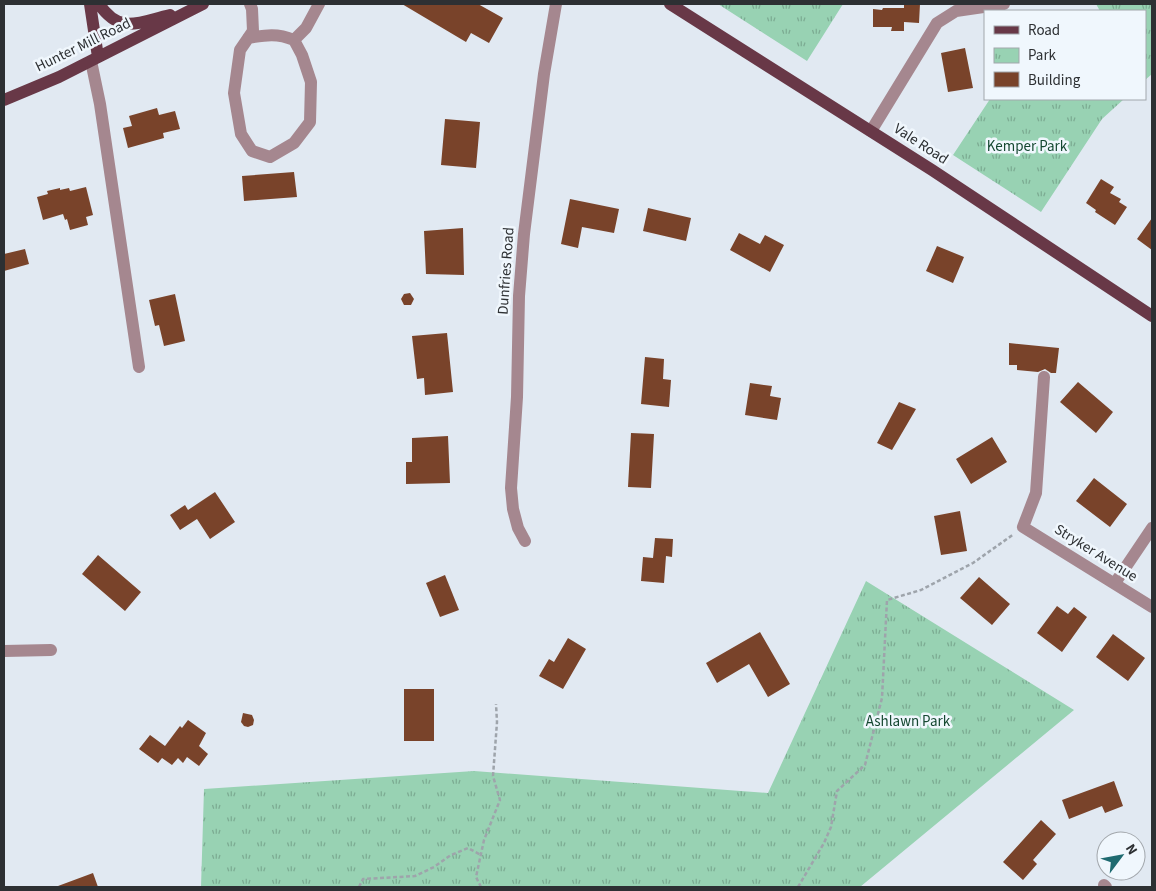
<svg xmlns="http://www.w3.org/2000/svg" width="1156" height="891" font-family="'Source Sans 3',sans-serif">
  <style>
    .park { fill: url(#park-tufts) }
    .building { fill: #79432a }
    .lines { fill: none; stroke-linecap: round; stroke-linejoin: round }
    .path { stroke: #9ea4ab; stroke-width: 2.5; stroke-dasharray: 4 2.5; stroke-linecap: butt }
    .minor { stroke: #a5878f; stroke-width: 12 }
    .major { stroke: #683847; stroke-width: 12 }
    .labels { text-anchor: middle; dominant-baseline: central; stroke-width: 5; stroke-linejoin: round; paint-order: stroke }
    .street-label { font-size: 15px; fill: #2d3033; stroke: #f0f7fd }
    .park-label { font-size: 15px; fill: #154831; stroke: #f0f7fd }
  </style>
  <defs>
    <pattern id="park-tufts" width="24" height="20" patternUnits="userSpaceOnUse" patternTransform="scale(1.25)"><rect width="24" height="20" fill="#98d2b3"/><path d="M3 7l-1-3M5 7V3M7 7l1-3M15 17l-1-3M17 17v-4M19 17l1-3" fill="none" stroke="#7cab92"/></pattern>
  </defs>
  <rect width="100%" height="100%" fill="#e1e9f2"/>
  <path class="park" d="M718,4H843L807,61Z
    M1096,4H1152V74L1145,80V11H1100Z
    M990,99H1124L1102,119L1041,212L953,155Z
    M866,581L1074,710L860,887H201L204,789L474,771L768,793Z"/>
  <path class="building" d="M402,4H478L503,18L489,43L471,33L466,42Z
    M904,4H920L919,23L904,22V31H891L892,27H873V9L882,10L883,8H904Z
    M965,48L973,88L948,92L941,53Z
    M157,108L159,115L175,111L180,129L163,133L164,138L128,148L123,128L132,126L129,116Z
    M445,119L480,122L476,168L441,165Z
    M294,172L297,197L244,201L242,176Z
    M1101,179L1114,187L1110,193L1121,199L1119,202L1127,207L1115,225L1095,212L1096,210L1086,203Z
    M86,187L93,215L86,217L88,225L70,230L67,219L65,220L63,214L43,220L37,197L48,194L47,191L60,188V190L69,188L70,191Z
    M570,199L619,209L614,233L582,227L578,248L561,244Z
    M648,208L691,218L686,241L643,231Z
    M1152,218V250L1137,239Z
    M463,228L464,275L426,274L424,231Z
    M739,233L760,244L765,235L784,245L770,272L730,250Z
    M937,246L964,257L953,283L926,271Z
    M25,249L29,264L4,271V254Z
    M410,293L414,299L411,305H404L401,299L404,294Z
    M175,294L185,341L164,346L159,325L155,326L149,300Z
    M447,333L453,392L425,395L424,378L417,379L412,336Z
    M1009,343L1059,348L1056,373H1051L1045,369L1038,372L1017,370V365H1009Z
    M645,357L664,359L663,379L671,380L669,407L641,404Z
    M1078,382L1113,412L1096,433L1060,402Z
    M750,383L772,386L770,396L781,398L777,420L745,415Z
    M899,402L916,409L892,450L877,443Z
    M631,433L654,434L651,488L628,487Z
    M448,436L450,483L406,484V462H412V438Z
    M992,437L1007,462L971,484L956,459Z
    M1094,478L1127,504L1110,527L1076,501Z
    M215,492L235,522L210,539L197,519L180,530L170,515L185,505L188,510Z
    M960,511L967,551L941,555L934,516Z
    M655,538L673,539L672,557L666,556L664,583L641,581L643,557L653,558Z
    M98,555L141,592L125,611L82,574Z
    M445,575L459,610L440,617L426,583Z
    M979,577L1010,604L992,625L960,598Z
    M1057,606L1068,614L1074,607L1087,617L1062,652L1037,633Z
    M760,632L790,684L768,697L749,664L717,683L706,663Z
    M1113,634L1145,658L1128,681L1096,657Z
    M568,638L586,649L563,689L539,676L549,659L554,662Z
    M404,689H434V741H404Z
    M243,713L252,715L254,720L253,725L248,727L244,726L241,722Z
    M188,720L206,733L199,746L208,754L199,766L187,757L183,763L178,758L172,765L162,758L158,763L139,749L150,735L165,746L180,726L182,728Z
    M1114,781L1123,806L1105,813L1102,806L1069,819L1062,800Z
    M1041,820L1056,834L1033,860L1037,864L1023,880L1003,862Z
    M93,873L98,887H58V886Z"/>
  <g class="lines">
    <path class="path" d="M359,887L363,879L415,876L434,867L451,855L468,848L481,855
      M481,887L476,877L484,840L500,800L493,776L497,722L496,704
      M798,887L824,843L831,827L837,791L865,765L882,698L887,600L921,590L973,563L1014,534"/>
    <path class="minor" d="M250,4L252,9L253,31L240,50L234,93L241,134L252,151L270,157L294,143L310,122L311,82L302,55L294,40L306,28L319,4
      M248,38C266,35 277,33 294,40
      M91,61L100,104L139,367
      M871,131L937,23L956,11L1004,4
      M1044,377L1036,493L1023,527L1152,607
      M525,541L518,528L513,509L511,488L517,397L519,296L524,234L544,74L556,4
      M1115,583L1152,528
      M4,651L51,650
      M1104,885L1106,887"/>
    <path class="major" d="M90,4L98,57
      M99,4C120,35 139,22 170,15
      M670,4L932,170L1152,316
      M4,100L59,77L203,4"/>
  </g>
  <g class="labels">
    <g class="street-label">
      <text transform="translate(83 45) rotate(-26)">Hunter Mill Road</text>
      <text transform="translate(921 144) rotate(33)">Vale Road</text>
      <text transform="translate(506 271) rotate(-86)">Dunfries Road</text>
      <text transform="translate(1096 553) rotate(32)">Stryker Avenue</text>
    </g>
    <g class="park-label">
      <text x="1027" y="146">Kemper Park</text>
      <text x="908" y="721">Ashlawn Park</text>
    </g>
  </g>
  <rect width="1156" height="891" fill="none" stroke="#2d3033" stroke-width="10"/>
  <rect x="984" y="10" width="162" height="90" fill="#f0f7fd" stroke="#a2a7ac"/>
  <rect x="994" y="26" width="25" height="8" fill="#683847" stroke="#a2a7ac"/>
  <text x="1028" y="35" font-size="15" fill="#2d3033">Road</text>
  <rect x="994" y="48" width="25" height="15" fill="url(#park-tufts)" stroke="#a2a7ac"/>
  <text x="1028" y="60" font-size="15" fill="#2d3033">Park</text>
  <rect x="994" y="72" width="25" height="15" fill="#79432a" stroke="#a2a7ac"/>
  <text x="1028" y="85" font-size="15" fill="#2d3033">Building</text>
  <g transform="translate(1121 856) rotate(58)"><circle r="24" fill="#f0f7fd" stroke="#a2a7ac"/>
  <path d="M0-4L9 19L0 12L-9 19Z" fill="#1e6a70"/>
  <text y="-8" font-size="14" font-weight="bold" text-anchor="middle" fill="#2d3033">N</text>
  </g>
</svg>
